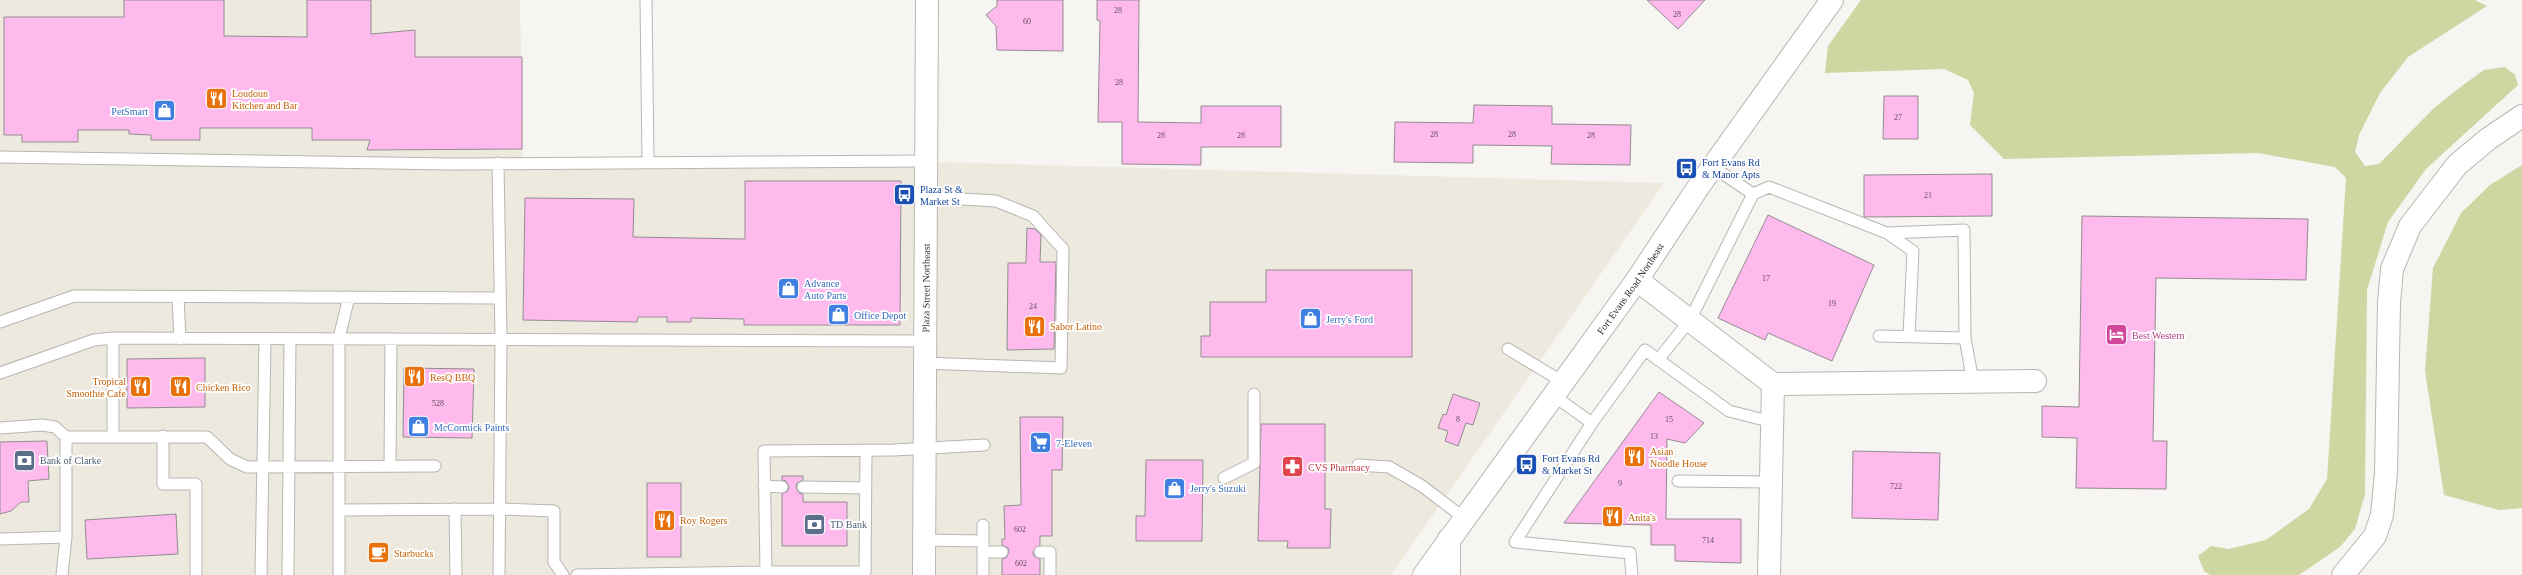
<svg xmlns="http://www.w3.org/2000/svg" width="2522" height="575" font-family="Georgia,serif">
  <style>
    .built { fill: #ede9de }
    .green { fill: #ced6a1 }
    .building { fill: #feb9ed; stroke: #918d90 }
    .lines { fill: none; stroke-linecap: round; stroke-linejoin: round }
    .service-casing { stroke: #b7b6b2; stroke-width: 13 }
    .minor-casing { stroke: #b7b6b2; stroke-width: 24 }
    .tertiary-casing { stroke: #b7b6b2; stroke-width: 24 }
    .secondary-casing { stroke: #b7b6b2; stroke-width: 24 }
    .primary-casing { stroke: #b7b6b2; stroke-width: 24 }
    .motorway-casing { stroke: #b7b6b2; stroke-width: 24 }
    .service { stroke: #fff; stroke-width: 11 }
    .minor { stroke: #fff; stroke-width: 22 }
    .tertiary { stroke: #fff; stroke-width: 22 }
    .secondary { stroke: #fff; stroke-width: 22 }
    .primary { stroke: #fff; stroke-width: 22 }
    .motorway { stroke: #fff; stroke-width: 22 }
    .labels { text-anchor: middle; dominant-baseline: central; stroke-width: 3.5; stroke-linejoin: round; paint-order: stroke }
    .number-label { font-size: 8px; fill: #63525d }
    .food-label { font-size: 10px; fill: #c56008; stroke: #fff; text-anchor: start }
    .shop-label { font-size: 10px; fill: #366cbe; stroke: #fff; text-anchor: start }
    .transit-label { font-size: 10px; fill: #164399; stroke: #fff; text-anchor: start }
    .street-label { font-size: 10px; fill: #2f2f2d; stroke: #fff }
    .hotel-label { font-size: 10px; fill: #b23c85; stroke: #fff; text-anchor: start }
    .service-label { font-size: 10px; fill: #4e5e75; stroke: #fff; text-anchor: start }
    .health-label { font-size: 10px; fill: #be3a42; stroke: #fff; text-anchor: start }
  </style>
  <rect width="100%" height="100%" fill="#f6f5f1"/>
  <path class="built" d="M0,0H520L523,162L904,161L1664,183L1391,575H0Z"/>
  <path class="green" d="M1861,0H2475L2487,6L2408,57L2380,93L2359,135L2355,152L2365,166L2379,164L2433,109L2463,85L2484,70L2505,67L2515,75L2518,85L2426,169L2388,222L2367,290L2365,494L2355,529L2340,547L2299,575H2210L2204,571L2198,556L2211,546L2229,549L2266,540L2309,509L2327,479L2346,178L2335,167L2258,153L2004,159L1970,125L1974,93L1968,80L1944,69L1825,73L1828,46Z
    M2522,165V508L2499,510L2444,495L2425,371L2433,268L2461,213L2490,185Z"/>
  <path class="building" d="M124,0H224V36L307,37V0H371V34L415,30V57H522V149L367,150L370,140H312V128H200V140H151V135L129,134V130H78V142H22V135H4V17H124Z
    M997,0H1063V51L997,50L996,26L986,15L997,6Z
    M1097,0H1139L1138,122L1201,123V106H1281V147H1201V165L1122,164V122H1098L1100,21L1097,20Z
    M1647,0H1705L1678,29Z
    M1884,96H1918V139H1883Z
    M1474,105L1552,106V124L1631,125L1630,165L1551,164L1552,146L1473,145V163L1394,162L1395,122L1473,123Z
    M1992,174V216L1864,217V175Z
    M745,181H901L900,325H744V319L691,318V322H667V317H638L637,322L523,320L525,198L634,199L633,237L745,239Z
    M1768,215L1874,265L1832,361L1768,333L1765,340L1718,318Z
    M2082,216L2308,219L2306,280L2156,278L2153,441H2167L2166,489L2076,488L2077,438L2042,437V406L2079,407Z
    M1027,228L1035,229L1041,235L1040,262H1056L1054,349L1007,350L1008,263H1026Z
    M1266,270H1412V357H1201V336H1210V302H1266Z
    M205,358V407L127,408V359Z
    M404,368L474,369L472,438L403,437Z
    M1659,392L1704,423L1685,443L1667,439L1666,519H1741V563L1675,561V545H1651V525L1564,523Z
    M1453,394L1480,403L1473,425L1466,423L1458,446L1445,441L1448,431L1438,428L1443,414L1446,415Z
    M1020,417H1063L1062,470H1052V536H1040V545L1033,552L1034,556L1040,559V575H1002V559L1006,558L1009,552L1008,548L1002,545V539H1005L1004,506L1021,505Z
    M1261,424H1325V509H1331L1330,548H1287L1288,541H1258Z
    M47,441L49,479L28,481L29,502H21L11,511L0,514V442Z
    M1853,451L1940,453L1938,520L1852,518Z
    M1146,460H1203L1202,541H1136V516H1145Z
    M782,476H803V480L797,483L796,487L799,493L803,494V502H847V546H782V494L788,491L789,487L786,481L782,480Z
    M647,483H681V557H647Z
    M176,514L178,554L87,559L85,520Z"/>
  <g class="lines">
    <defs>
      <path id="service" d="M646,0L648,161
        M0,157L452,164L927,161
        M498,163L501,339L499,575
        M1753,194L1769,187L1887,233L1964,230L1965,338
        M1887,233L1913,251L1909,336
        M178,297L180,339
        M0,322L74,296L500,298
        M1879,336L1965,338L1973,382
        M1508,349L1563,382
        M1658,360L1690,320L1753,194L1713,167
        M924,363L1061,368L1063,249L1033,216L996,201L927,197
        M0,373L94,340L113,338L925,341
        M1554,396L1592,423L1645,350L1729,411L1772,422
        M1592,423L1515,542L1630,553L1632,575
        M0,428L42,425L55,427L66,437H207L230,459L247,467L435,466
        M163,436V484H196V575
        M113,437V338
        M866,451L865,572H766L764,451L894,450L984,445
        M1358,465L1389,467L1422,486L1464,518
        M390,466L391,339
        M1224,478L1254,463V394
        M1678,481L1771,482
        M764,486L782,487
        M803,487L866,488
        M455,509L456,575
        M339,510V338L349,297
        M983,525V541
        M0,539L66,537V437
        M925,540L983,541V575
        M983,552H1002
        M1040,552H1050V575
        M62,575L66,537
        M261,575L265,340
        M288,575L290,339
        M339,575V510L500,509L554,511V562L563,575
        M577,575L766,572"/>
      <path id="minor" d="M1637,280L1773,384L1769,575
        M1773,384L2035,381"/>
      <g id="tertiary">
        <path id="s1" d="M1424,575L1637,280L1701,183L1832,0"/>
      </g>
      <g id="secondary">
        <path id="s2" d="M924,575L927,0"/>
      </g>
      <path id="primary" d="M1449,575V539"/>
      <path id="motorway" d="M2343,575L2375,536L2382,515L2386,473L2389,303L2392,269L2410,226L2457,165L2488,139L2522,116"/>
    </defs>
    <use href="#service" class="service-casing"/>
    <use href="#minor" class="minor-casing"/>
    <use href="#tertiary" class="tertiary-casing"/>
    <use href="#secondary" class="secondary-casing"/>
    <use href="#primary" class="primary-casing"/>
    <use href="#motorway" class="motorway-casing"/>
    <use href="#service" class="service"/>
    <use href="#minor" class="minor"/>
    <use href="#tertiary" class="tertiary"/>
    <use href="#secondary" class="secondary"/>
    <use href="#primary" class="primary"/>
    <use href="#motorway" class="motorway"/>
  </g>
  <defs>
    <symbol id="restaurant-square" viewBox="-11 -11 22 22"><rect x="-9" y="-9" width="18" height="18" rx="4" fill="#e8710a" stroke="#fff"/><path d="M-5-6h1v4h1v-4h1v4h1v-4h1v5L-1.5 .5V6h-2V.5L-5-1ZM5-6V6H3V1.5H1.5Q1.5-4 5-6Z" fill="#fff"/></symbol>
    <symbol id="shop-square" viewBox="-11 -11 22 22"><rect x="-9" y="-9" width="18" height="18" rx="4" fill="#3f7fe0" stroke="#fff"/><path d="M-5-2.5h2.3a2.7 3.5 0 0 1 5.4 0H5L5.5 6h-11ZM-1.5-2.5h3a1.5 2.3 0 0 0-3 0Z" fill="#fff"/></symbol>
    <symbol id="bus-square" viewBox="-11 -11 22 22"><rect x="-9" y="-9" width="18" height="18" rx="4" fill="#1a4fb4" stroke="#fff"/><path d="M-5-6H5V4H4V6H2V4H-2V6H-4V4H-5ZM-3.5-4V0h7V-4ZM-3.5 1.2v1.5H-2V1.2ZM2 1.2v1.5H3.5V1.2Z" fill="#fff"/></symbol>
    <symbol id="hotel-square" viewBox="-11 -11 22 22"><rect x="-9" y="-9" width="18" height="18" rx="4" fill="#d1479c" stroke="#fff"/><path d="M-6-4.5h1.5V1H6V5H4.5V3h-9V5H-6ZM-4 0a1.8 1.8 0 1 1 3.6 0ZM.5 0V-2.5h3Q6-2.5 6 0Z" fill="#fff"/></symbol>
    <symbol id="supermarket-square" viewBox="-11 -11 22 22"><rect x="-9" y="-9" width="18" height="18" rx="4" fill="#3f7fe0" stroke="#fff"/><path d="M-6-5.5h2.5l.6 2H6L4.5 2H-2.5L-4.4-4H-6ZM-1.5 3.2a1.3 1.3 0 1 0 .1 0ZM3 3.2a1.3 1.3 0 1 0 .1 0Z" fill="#fff"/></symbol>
    <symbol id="bank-square" viewBox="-11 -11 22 22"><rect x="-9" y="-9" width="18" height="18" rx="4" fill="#5c6f8a" stroke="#fff"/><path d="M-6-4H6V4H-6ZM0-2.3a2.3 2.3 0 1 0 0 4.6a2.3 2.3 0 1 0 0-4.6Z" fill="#fff"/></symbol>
    <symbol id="pharmacy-square" viewBox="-11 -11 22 22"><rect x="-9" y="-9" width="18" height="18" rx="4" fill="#e0444e" stroke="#fff"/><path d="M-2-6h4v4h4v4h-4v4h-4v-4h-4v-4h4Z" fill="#fff"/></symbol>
    <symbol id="cafe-square" viewBox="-11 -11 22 22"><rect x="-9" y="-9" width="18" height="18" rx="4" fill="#e8710a" stroke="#fff"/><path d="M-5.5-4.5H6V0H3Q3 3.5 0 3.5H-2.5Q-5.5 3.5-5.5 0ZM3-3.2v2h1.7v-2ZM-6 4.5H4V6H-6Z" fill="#fff"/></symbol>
  </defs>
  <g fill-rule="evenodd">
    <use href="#restaurant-square" x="204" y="86" width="25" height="25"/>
    <use href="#shop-square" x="152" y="98" width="25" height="25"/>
    <use href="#bus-square" x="1674" y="156" width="25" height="25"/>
    <use href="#bus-square" x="892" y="182" width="25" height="25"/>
    <use href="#shop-square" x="776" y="276" width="25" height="25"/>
    <use href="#shop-square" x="826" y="302" width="25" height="25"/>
    <use href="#shop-square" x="1298" y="306" width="25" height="25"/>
    <use href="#restaurant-square" x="1022" y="314" width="25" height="25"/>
    <use href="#hotel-square" x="2104" y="322" width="25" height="25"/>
    <use href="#restaurant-square" x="402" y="364" width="25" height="25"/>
    <use href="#restaurant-square" x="128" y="374" width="25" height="25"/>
    <use href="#restaurant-square" x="168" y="374" width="25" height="25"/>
    <use href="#shop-square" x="406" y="414" width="25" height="25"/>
    <use href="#supermarket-square" x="1028" y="430" width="25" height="25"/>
    <use href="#restaurant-square" x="1622" y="444" width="25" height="25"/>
    <use href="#bank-square" x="12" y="448" width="25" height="25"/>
    <use href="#bus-square" x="1514" y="452" width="25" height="25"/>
    <use href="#pharmacy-square" x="1280" y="454" width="25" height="25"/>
    <use href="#shop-square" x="1162" y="476" width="25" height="25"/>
    <use href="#restaurant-square" x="1600" y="504" width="25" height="25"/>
    <use href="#restaurant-square" x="652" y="508" width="25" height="25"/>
    <use href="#bank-square" x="802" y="512" width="25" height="25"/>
    <use href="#cafe-square" x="366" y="540" width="25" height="25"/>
  </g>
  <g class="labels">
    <g class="number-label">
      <text x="1118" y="10">28</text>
      <text x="1677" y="14">28</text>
      <text x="1027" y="21">60</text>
      <text x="1119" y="82">28</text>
      <text x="1898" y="117">27</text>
      <text x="1434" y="134">28</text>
      <text x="1512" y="134">28</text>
      <text x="1161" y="135">28</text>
      <text x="1241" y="135">28</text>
      <text x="1591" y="135">28</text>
      <text x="1928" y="195">21</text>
      <text x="1766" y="278">17</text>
      <text x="1832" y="303">19</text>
      <text x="1033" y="306">24</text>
      <text x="438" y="403">528</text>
      <text x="1458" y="419">8</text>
      <text x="1669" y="419">15</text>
      <text x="1654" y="436">13</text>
      <text x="1620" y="483">9</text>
      <text x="1896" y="486">722</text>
      <text x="1020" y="529">602</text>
      <text x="1708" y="540">714</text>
      <text x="1021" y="563">602</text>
    </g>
    <g class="food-label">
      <text x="232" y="93">Loudoun<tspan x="232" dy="12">Kitchen and Bar</tspan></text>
      <text x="1050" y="326">Sabor Latino</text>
      <text x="430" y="377">ResQ BBQ</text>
      <text x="126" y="381" text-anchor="end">Tropical<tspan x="126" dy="12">Smoothie Cafe</tspan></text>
      <text x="196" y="387">Chicken Rico</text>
      <text x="1650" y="451">Asian<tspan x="1650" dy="12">Noodle House</tspan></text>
      <text x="1628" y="517">Anita's</text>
      <text x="680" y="520">Roy Rogers</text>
      <text x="394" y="553">Starbucks</text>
    </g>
    <g class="shop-label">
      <text x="148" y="111" text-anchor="end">PetSmart</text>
      <text x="804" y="283">Advance<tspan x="804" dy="12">Auto Parts</tspan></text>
      <text x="854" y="315">Office Depot</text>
      <text x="1326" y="319">Jerry's Ford</text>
      <text x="434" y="427">McCormick Paints</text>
      <text x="1056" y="443">7-Eleven</text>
      <text x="1190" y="488">Jerry's Suzuki</text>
    </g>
    <g class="transit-label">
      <text x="1702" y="162">Fort Evans Rd<tspan x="1702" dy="12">&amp; Manor Apts</tspan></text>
      <text x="920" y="189">Plaza St &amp;<tspan x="920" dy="12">Market St</tspan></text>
      <text x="1542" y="458">Fort Evans Rd<tspan x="1542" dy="12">&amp; Market St</tspan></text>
    </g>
    <g class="street-label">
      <text stroke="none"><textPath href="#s2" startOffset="287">Plaza Street Northeast</textPath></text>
      <text stroke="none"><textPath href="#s1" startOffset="353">Fort Evans Road Northeast</textPath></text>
    </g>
    <g class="hotel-label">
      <text x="2132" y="335">Best Western</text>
    </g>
    <g class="service-label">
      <text x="40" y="460">Bank of Clarke</text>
      <text x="830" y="524">TD Bank</text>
    </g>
    <g class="health-label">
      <text x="1308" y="467">CVS Pharmacy</text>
    </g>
  </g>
</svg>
